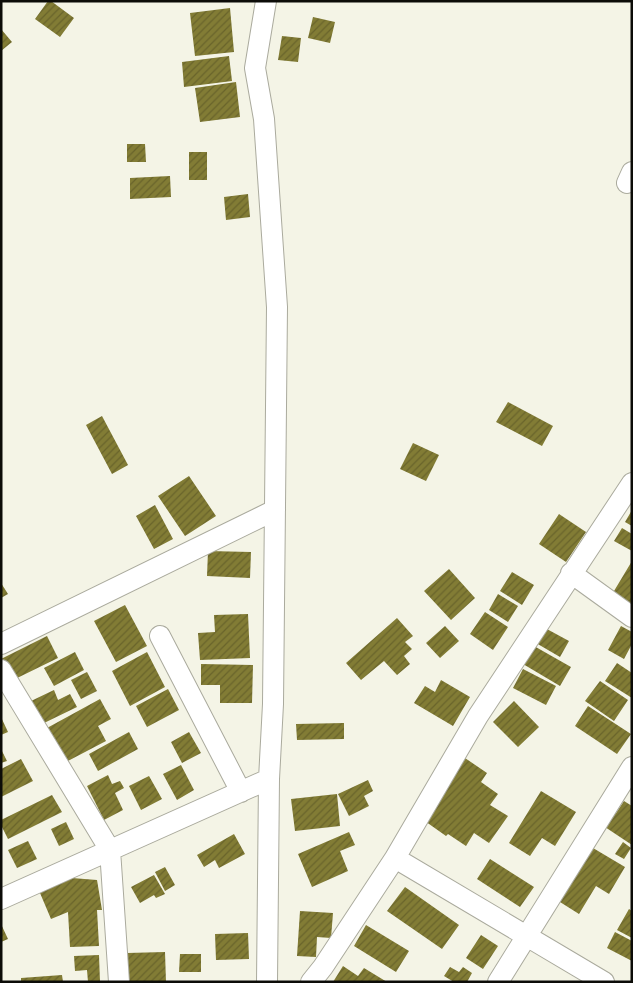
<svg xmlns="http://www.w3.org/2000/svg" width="633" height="983" font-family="Helvetica,sans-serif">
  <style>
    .building { fill: url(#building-hatch) }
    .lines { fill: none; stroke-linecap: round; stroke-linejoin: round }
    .minor-casing { stroke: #aaaa9d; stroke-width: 22 }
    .minor { stroke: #fff; stroke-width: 20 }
  </style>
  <defs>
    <pattern id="building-hatch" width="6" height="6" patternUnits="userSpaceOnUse" patternTransform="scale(1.25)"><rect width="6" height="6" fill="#827c35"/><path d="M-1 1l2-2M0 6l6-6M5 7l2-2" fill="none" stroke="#69642b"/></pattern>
  </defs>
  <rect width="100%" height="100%" fill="#f4f4e6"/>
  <path class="building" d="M48,1H51L74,18L60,37L35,19Z
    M230,8L234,52L195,56L190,13Z
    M313,17L335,22L330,43L308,38Z
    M1,29L12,42L1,51Z
    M282,36L301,38L298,62L278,60Z
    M229,56L232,81L184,87L182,62Z
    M236,82L240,117L200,122L195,88Z
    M127,144H145L146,162H127Z
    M189,152H207V180H189Z
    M170,176L171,197L130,199V178Z
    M248,194L250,217L226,220L224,197Z
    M508,402L553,426L542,446L496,422Z
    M102,416L128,465L112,474L86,425Z
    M413,443L439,455L426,481L400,469Z
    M189,476L216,516L185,536L158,496Z
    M155,505L173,539L154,549L136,516Z
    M632,510V526L625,522Z
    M559,514L586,532L566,562L539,544Z
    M622,528L632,534V551L614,541Z
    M208,551L251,552L250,578L207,576Z
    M632,561V608L611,596Z
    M449,569L475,598L451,620L424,591Z
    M512,572L534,585L522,605L500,591Z
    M1,583L8,594L1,598Z
    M498,594L518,606L508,622L489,610Z
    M125,605L147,646L116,662L94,621Z
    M485,612L508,627L493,650L470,634Z
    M248,614L250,658L200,660L198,633L215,632L214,615Z
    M397,618L413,636L405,642L412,649L404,656L410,664L397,675L384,661L361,680L346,663Z
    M445,626L459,641L440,658L426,643Z
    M621,626L632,632V644L624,659L608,650Z
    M545,628L569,641L560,657L536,643Z
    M47,636L58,658L11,681L1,661V659Z
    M534,646L571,667L560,686L523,664Z
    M75,652L84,670L54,686L44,668Z
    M147,652L165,687L130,706L112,671Z
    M617,663L632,673V698L605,681Z
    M201,664L253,665L252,703H220V685H201Z
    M523,669L556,686L546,705L513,688Z
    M87,672L97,691L81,699L71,680Z
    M441,680L470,697L453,726L414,703L425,686L435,692Z
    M600,681L628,700L614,721L585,701Z
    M168,689L179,710L147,727L136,706Z
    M54,690L58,700L70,694L77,707L42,724L31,701Z
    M100,699L111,719L98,726L106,741L66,762L47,728Z
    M514,701L539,727L518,747L493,722Z
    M588,706L631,734L617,754L575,726Z
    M1,717L8,732L1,735Z
    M344,723V739L297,740L296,724Z
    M129,732L138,749L98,771L89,754Z
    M189,732L201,753L182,763L171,742Z
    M1,749L7,761L1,763Z
    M465,758L487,773L481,782L498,794L490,805L508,816L489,843L474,833L466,846L448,834L446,836L422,819Z
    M21,759L33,781L1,797V769Z
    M181,765L194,790L177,800L163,774Z
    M108,775L112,784L120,781L124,788L115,793L123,810L104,820L87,786Z
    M149,776L162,799L141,810L129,786Z
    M368,780L373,791L364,796L369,806L349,816L338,794Z
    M541,791L576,812L555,846L542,838L530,856L509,843Z
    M337,794L340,826L295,831L291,799Z
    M52,795L62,812L8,839L1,825V820Z
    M624,801L632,806V845L602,825L612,810L616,813Z
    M66,822L74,839L59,846L51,829Z
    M349,832L355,845L340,851L348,871L312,887L298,854Z
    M234,834L245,854L219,868L215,860L204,867L197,855Z
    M28,841L37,859L17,868L8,850Z
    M623,842L631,848L624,859L615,854Z
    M593,848L625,867L609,894L596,886L579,914L560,902Z
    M490,859L534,887L520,907L477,879Z
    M165,867L175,885L165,891L155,872Z
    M154,875L165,894L156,898L154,895L140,903L131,887Z
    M72,878L97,880L102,910H97L99,946L70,947L68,912L51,919L40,893Z
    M405,887L459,925L442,949L387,911Z
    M629,909L632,911V938L617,930Z
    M300,911L333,913L331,938L317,937L316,957L297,956Z
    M1,924L8,939L1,942Z
    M366,925L409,951L396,972L354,946Z
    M615,932L632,941V961L607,948Z
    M248,933L249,959L216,960L215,934Z
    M481,935L498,946L483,969L466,958Z
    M165,952L166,982H128L127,953Z
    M180,954H201V972H179Z
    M99,955L100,982H88L87,970L75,971L74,956Z
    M343,966L358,976L364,968L387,982H333Z
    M450,967L459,972L463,967L472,973L467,982H454L444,976Z
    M62,975L63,982H21V978Z"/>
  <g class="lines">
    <defs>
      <path id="minor" d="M266,1L255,68L264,119L277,307L273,704L269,779L267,982
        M627,183L632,172
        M571,573L632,617
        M160,636L241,792
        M1,644L275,510
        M1,670L110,850L119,982
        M395,858L604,982
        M1,899L269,779
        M311,982L323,967L395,858L478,716L632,483
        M498,982L632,767"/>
    </defs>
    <use href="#minor" class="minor-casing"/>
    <use href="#minor" class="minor"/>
  </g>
  <rect width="633" height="983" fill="none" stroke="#0c0c08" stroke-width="5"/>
</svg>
